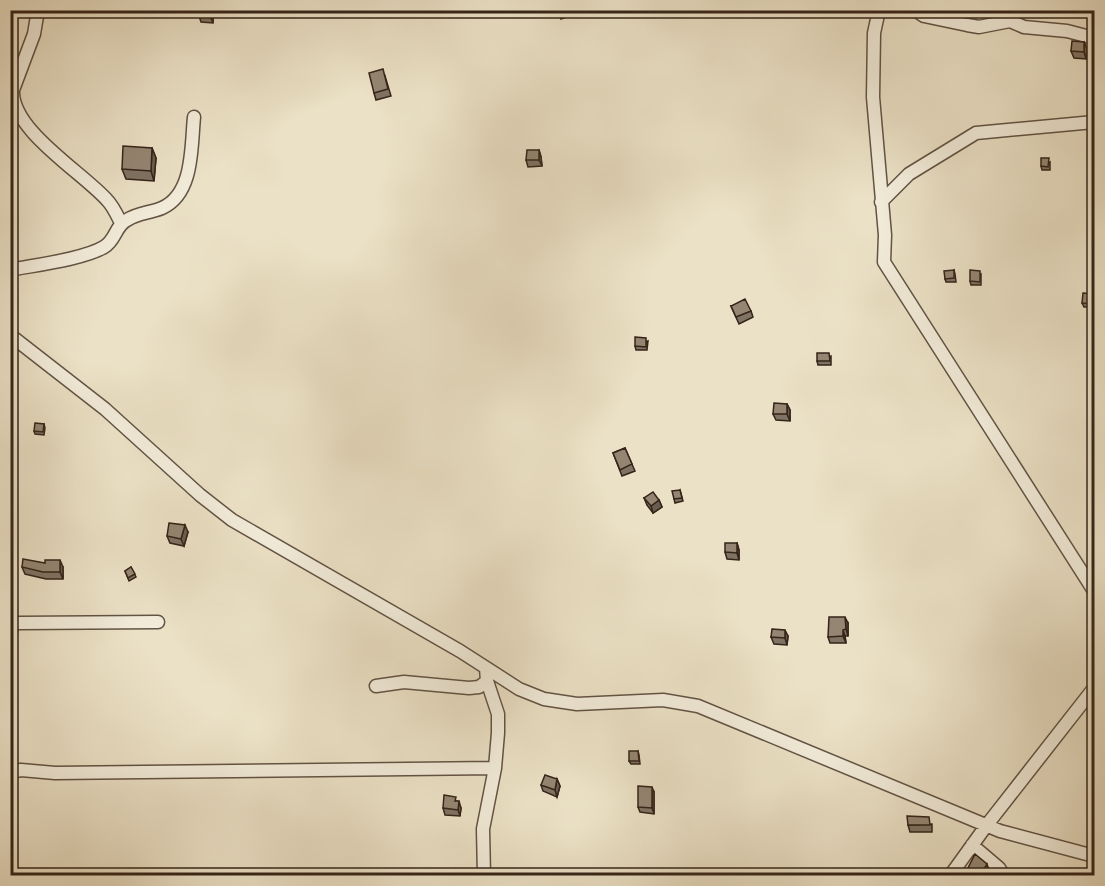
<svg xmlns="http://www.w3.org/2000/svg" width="1105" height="886" font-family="'IM FELL French Canon',serif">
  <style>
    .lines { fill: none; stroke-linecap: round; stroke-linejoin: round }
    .street-casing { stroke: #625344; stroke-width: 15 }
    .street { stroke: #f2ecda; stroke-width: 12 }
    .wall { fill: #7f7363; stroke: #352419; stroke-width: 1.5 }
    .shaded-wall { fill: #685e50; stroke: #352419; stroke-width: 1.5 }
    .building { fill: #948673; stroke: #352419; stroke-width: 1.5 }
  </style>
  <rect width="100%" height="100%" fill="#ebe1c6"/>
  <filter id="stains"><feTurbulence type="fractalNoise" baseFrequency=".00333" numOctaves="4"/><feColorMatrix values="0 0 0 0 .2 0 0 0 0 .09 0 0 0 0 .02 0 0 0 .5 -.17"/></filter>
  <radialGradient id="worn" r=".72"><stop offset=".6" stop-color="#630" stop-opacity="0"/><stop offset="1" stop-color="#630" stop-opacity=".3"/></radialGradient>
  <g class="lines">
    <defs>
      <path id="street" d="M38,10L34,34L13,90C11,130 82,172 107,200C113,206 117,215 121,223
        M879,10L874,33L873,97L885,235L884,262L1094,591
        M915,10L924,16L967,25L979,27L1010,21L1024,27L1067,31L1094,38
        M881,202L909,174L976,133L1094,122
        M10,270C35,265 84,259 104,247C116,240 115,226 127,220C137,213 150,213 162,208C194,194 191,146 194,117
        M10,335L105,409L200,495L232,520L460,651L519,689L544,699L577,704L663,700L698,706L1000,831L1094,856
        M10,620L12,623H20L158,622
        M10,639L12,623
        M376,686L404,682L469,688L479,687L487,681
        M10,772L21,770L55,773L495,768
        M972,845L999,868L1004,876
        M484,876L483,829L495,768L498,733V714L487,681L486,668
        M950,876L986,826L1094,688"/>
    </defs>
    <use href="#street" class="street-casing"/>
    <use href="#street" class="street"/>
  </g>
  <path class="wall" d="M213,10V23L201,22L199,16Z
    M558,10H570L572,15L561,19Z
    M1033,10H1054V17L1036,16Z
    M1084,42L1087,49L1086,59L1074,58L1071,51Z
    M385,76L391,96L376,100L374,93Z
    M152,148L156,158L154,181L126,179L122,169Z
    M539,150L541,157L542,166L528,167L526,160Z
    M1050,162V170H1042L1041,166Z
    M954,270L955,274L956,282H946L945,279Z
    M981,274V285H971L970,281Z
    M1093,294L1094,297L1093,307H1084L1082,303Z
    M731,306L751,311L753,317L739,324Z
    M648,341L647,350H636L635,346Z
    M831,356V365H818L817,361Z
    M787,404L790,410V421L776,420L773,414Z
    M44,424L45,428L44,435L35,434L34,431Z
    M625,448L635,471L622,476L613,453Z
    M680,490L683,501L675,503L674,499Z
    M644,498L659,500L662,507L653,513L647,505Z
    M188,532L184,546L170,543L167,536Z
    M737,543L739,550V560L727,559L725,552Z
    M22,567H63V579H46L25,574Z
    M131,567L136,577L129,581L125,571Z
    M848,623V636H845L846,643H830L828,637Z
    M788,636L787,645L774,644L771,637Z
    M638,751L639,755L640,764H631L629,761Z
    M557,779L560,786L557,797L543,791L541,785Z
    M654,792V814L640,812L638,807Z
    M457,801L461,808L460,816L445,815L443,808Z
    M932,824V832H910L908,825Z"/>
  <path class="shaded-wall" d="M211,10H213V23L210,16Z
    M1084,42L1087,49L1086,59L1084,52Z
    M152,148L156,158L154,181L151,171Z
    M539,150L541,157L542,166L539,160Z
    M787,404L790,410V421L787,414Z
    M659,500L662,507L653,513L651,506Z
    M185,525L188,532L184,546L181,539Z
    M737,543L739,550V560L737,553Z
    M60,560L63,567V579L60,572Z
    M845,617L848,623V636L846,629Z
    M785,630L788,636L787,645L785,638Z
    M843,630L845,636L846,643L843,636Z
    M557,779L560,786L557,797L555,790Z
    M652,787L654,792V814L652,808Z
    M459,801L461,808L460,816L458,810Z
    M987,864L989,870L986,876H980Z"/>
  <path class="building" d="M199,10H211L210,16H199Z
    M1072,41L1084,42V52L1071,51Z
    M383,69L388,89L374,93L369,73Z
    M123,146L152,148L151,171L122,169Z
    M527,150H539V160H526Z
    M1041,158H1049L1048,167L1041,166Z
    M954,270V278L945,279L944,271Z
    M970,270L980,271V282L970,281Z
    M1083,293L1093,294L1092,304L1082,303Z
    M745,299L751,311L736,317L731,306Z
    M635,337L646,338V347L635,346Z
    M817,353H829L830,361H817Z
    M774,403L787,404V414H773Z
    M35,423L44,424L43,432L34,431Z
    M625,448L632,464L620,470L613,453Z
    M680,490L682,498L674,499L672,491Z
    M653,492L659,500L651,506L644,498Z
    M169,523L185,525L181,539L167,536Z
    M725,543H737V553L725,552Z
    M23,559L45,563V560H60V572H43L22,567Z
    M131,567L135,574L128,578L125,571Z
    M829,617H845L846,629L843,630V636L828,637Z
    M772,629L785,630V638L771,637Z
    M629,751H638L639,761H629Z
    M545,775L557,779L555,790L541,785Z
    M638,786L652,787V808L638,807Z
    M444,795L456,797L455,801H459L458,810L443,808Z
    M907,816L929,817L930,825H908Z
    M975,854L987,864L980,876H964Z"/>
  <rect width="1105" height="886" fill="none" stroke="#ebe1c6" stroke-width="36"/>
  <rect x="12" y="12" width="1081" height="862" fill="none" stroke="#352419" stroke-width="3"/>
  <rect x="18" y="18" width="1069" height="850" fill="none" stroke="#352419" stroke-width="1.5"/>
  <rect width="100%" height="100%" filter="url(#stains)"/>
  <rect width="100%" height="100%" fill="url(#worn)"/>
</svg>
